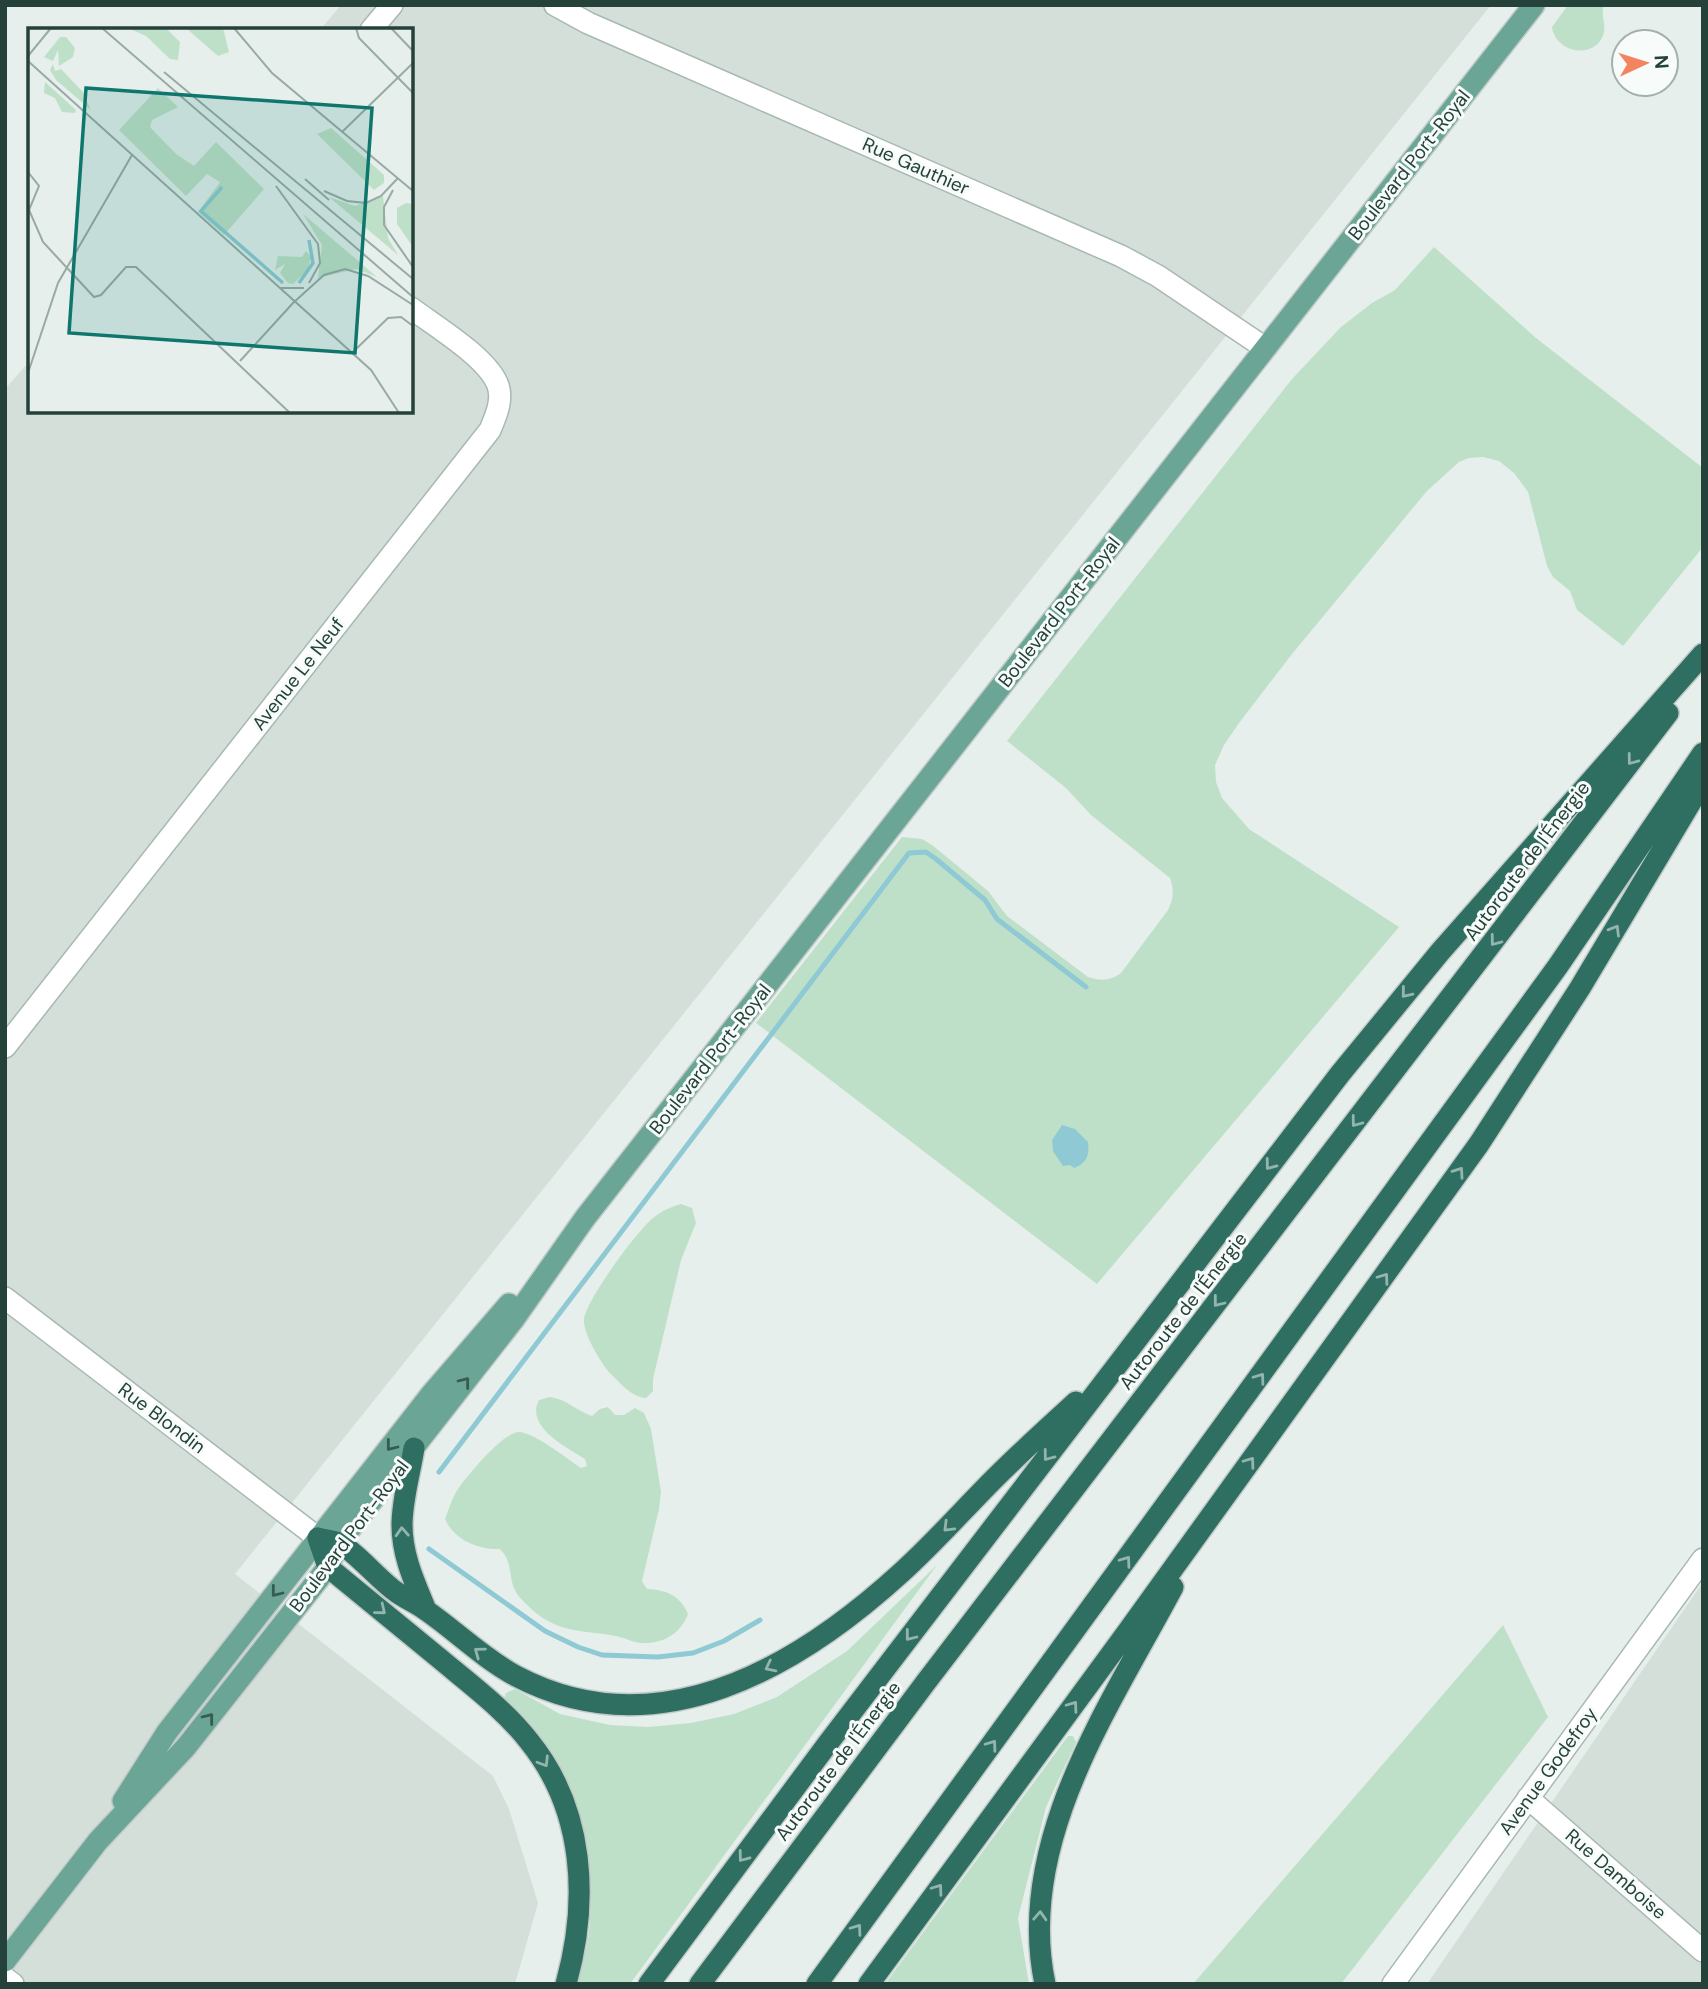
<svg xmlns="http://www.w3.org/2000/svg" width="1708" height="1989" viewBox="0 0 1708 1989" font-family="'DM Sans',sans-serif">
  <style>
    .built { fill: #d4dfda }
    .green { fill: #bfe0c8 }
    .water { fill: #8ec9d4 }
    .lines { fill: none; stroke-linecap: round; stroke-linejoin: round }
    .stream { stroke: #8ec9d4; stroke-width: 5 }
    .minor-casing { stroke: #a8b8b2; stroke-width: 24 }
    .major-casing { stroke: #c2cac8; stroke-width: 24 }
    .highway-casing { stroke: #c2cac8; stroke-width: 24 }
    .minor { stroke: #fff; stroke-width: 21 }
    .major { stroke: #6aa596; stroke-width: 21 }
    .highway { stroke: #2f6f62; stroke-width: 21 }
    .oneway { stroke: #93b5ae }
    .oneway2 { stroke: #365b51 }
    .labels { text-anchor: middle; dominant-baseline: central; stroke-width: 6; stroke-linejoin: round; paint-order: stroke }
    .street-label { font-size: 19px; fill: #24423a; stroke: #f7fbf9 }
    .inset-river { fill: none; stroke: #8ec9d4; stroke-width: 3.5 }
    .inset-road { fill: none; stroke: #98aaa4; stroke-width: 2 }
    .view { fill: #0f766e; fill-opacity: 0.15; stroke: #0f766e; stroke-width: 3.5 }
    .inset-edge { fill: none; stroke: #24423a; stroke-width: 3.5 }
  </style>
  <rect width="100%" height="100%" fill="#e6efeb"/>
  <!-- built -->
  <path class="built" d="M341,5H1491L235,1574L493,1776L509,1809L538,1903L515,1984H5V389L30,361V411H411V30H320Z
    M1703,1582V1984H1427Z"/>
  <!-- green -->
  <path class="green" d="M1568,5H1604C1600,16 1608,27 1602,38C1590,60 1555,51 1552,27Z
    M1434,247L1536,338L1703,468V547L1623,646L1577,610L1570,591L1553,577L1547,566L1528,492L1514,473L1499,461L1483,457L1469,458L1459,462L1427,491L1292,654L1239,723L1224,745L1215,765L1216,782L1222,798L1249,829L1399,927L1097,1284L756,1023L902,837L922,839L932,845L988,891L1007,916L1088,977C1101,981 1110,981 1121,973L1168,910C1174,898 1174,890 1170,878L1091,815L1066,788L1007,741L1292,379L1341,327L1372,303L1395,290Z
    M681,1204L692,1208L696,1223L681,1260L653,1379V1391L646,1398C632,1397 622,1385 612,1375C603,1367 582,1332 584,1319C587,1299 636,1232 653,1218C662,1211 670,1207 681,1204Z
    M550,1397C566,1399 577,1411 592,1416L600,1409L608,1407L615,1415H624L635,1408L644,1413L651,1429L661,1492L659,1509L642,1581L647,1589C666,1590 680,1595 688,1614C681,1633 664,1644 642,1643C634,1643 625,1638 616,1636C575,1629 555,1634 523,1601C504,1582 517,1567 500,1549C479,1550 454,1540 445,1519C449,1509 452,1498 458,1489C467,1476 505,1430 520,1432C538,1435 566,1458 581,1468L587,1466L585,1459C566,1447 525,1427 539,1400Z
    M937,1565L630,1984H577C583,1964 589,1942 590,1921C593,1882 584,1808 564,1775C547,1747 525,1723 504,1699L506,1693L515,1689L560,1714L610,1725L648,1727L691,1723L734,1714L777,1697L847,1651Z
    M1503,1625L1548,1717L1341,1984H1193Z
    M1068,1736H1073L1076,1742L1046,1807L1018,1918L1029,1984H885Z"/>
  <!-- water -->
  <path class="water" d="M1062,1125L1075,1129L1088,1142C1090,1155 1086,1164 1074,1168L1070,1165L1063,1166L1053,1151L1052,1140Z"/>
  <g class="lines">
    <!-- stream -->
    <path class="stream" d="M439,1472L909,853L926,852L936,859L985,900L997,919L1086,987
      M429,1549L545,1631L578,1647L602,1655L658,1657L693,1653L724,1641L760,1620"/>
    <!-- minor casing -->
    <g class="minor-casing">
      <path id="minor" d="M555,5L588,23L1121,256L1158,276L1265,348
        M371,30L392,5
        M5,1047L490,430C496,416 504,398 497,383C485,356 435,326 411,308
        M5,1298L318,1538
        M1528,1798L1703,1951
        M5,1978L13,1984
        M1393,1984L1703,1559"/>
    </g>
    <!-- major casing -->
    <g class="major-casing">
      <path id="major" d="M123,1801L167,1732L433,1392L509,1304
        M5,1961L98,1841L186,1747L328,1567L339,1543L514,1319L585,1218L1534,5"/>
    </g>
    <!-- highway casing -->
    <g class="highway-casing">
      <path id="highway" d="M414,1448C410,1473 402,1500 402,1525C402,1556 415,1583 426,1610
        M318,1538C324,1540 333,1540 339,1543C355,1551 378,1579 395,1591C405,1599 417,1603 427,1611C457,1632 483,1658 516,1676C657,1750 797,1668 902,1572C935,1542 964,1509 995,1478C1021,1452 1049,1427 1076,1402
        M318,1538L328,1567C365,1597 402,1628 439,1658C470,1684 504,1709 529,1741C585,1810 589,1901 566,1984
        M649,1984L829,1742L1340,1074L1440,952L1703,654
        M700,1984L926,1682L1668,713
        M817,1984L1558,966L1703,753
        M869,1984L1128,1631L1479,1144L1580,988L1703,782
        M1045,1984C1015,1842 1110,1706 1173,1587"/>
    </g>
    <!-- minor -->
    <use href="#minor" class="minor"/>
    <!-- major -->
    <use href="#major" class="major"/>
    <!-- highway -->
    <use href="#highway" class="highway"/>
  </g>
  <!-- one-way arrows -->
  <defs><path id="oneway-chevron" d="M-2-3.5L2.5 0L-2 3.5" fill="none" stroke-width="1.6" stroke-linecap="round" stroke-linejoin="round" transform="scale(1.75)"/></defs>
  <g class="oneway">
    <use href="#oneway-chevron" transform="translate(1632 760) rotate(127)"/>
    <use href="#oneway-chevron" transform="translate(1615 930) rotate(-59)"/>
    <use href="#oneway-chevron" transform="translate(1495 941) rotate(127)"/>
    <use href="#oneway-chevron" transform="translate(1406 993) rotate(129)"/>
    <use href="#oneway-chevron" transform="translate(1356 1122) rotate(127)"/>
    <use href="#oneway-chevron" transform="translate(1270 1165) rotate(127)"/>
    <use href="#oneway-chevron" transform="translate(1459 1172) rotate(-55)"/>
    <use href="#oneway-chevron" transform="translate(1384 1278) rotate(-54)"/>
    <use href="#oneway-chevron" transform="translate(1218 1302) rotate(128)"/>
    <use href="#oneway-chevron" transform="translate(1260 1378) rotate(-54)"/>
    <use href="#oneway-chevron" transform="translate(1048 1456) rotate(127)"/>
    <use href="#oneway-chevron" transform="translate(1250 1462) rotate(-54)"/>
    <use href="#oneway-chevron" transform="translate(948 1527) rotate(135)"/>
    <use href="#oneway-chevron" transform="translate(402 1532) rotate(-93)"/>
    <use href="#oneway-chevron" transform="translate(1126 1561) rotate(-54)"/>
    <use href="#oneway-chevron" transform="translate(381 1610) rotate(39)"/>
    <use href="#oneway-chevron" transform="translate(910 1636) rotate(128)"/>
    <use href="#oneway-chevron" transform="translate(479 1652) rotate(-144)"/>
    <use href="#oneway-chevron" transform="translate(770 1667) rotate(153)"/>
    <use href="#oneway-chevron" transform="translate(1073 1706) rotate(-54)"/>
    <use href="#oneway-chevron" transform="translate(992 1745) rotate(-54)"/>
    <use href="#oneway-chevron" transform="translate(544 1762) rotate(58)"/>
    <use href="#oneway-chevron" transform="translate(743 1857) rotate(127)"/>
    <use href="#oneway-chevron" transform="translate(938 1889) rotate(-54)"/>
    <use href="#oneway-chevron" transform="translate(1040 1916) rotate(-87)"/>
    <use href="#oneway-chevron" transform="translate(857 1929) rotate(-54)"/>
  </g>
  <g class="oneway2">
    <use href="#oneway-chevron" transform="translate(465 1382) rotate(-52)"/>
    <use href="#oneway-chevron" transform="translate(391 1446) rotate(128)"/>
    <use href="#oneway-chevron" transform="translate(276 1592) rotate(128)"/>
    <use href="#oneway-chevron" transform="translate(209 1718) rotate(-52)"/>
  </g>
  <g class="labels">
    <!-- street labels -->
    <g class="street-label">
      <text transform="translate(1409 165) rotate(-52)">Boulevard Port-Royal</text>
      <text transform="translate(916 166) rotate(24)">Rue Gauthier</text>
      <text transform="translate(1059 612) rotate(-52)">Boulevard Port-Royal</text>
      <text transform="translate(298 674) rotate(-52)">Avenue Le Neuf</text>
      <text transform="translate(1527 861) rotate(-53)">Autoroute de l'Énergie</text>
      <text transform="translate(710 1059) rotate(-52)">Boulevard Port-Royal</text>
      <text transform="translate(1183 1311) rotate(-52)">Autoroute de l'Énergie</text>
      <text transform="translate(162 1418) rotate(37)">Rue Blondin</text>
      <text transform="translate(349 1536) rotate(-53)">Boulevard Port-Royal</text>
      <text transform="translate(838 1761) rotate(-53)">Autoroute de l'Énergie</text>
      <text transform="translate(1548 1771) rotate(-54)">Avenue Godefroy</text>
      <text transform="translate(1616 1874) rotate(41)">Rue Damboise</text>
    </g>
  </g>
  <!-- overview -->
  <g transform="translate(28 28)">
    <rect width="385" height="385" fill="#e6efeb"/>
    <path d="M100,0H138L152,14L150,32L142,31L118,8ZM158,0H195L201,24L190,28ZM32,9H38L47,20L45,29L31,38L30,22L25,33L16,29ZM25,36L27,43L33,41L55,64L63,82L28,52L22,42ZM17,54L48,82L47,85L34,84L27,70L16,65ZM130,60L150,79L124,92L122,99L148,126L166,138L188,114L236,161L196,207L170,184L192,154L179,146L158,168L91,102ZM303,100L356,147V155L346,162L289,106ZM355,168L360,210L370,227L301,169L327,178ZM378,175L385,176V219L369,196V180ZM275,186L349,249L328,241L290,250L294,217ZM278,223L283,229L280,242L265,256L260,255L252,245L257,236L247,242L250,228L274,229Z" fill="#bfe0c8"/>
    <path class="inset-river" d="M194,159L173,183L255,255M271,255L285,235L281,212"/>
    <path class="inset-road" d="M74,0L385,269M206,0L244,45L385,163M328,0L331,10L385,65M363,0L385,23M0,28L23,0M0,33L343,342L371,385M136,44L385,251M314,104L385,35M0,144L11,158L1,182L15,214L66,269L73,267L98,239H108L262,385M277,151L301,172M248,158L290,216L292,235L281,255M365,162L356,179V197L385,239M296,163L319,173L338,175L353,168L370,150M253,260H276M265,275L296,247L317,241L340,248L385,277M324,325L360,290L373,289L385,298M212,333L265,275M0,345L30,255L104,127"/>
    <path class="view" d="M58,60L344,80L327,325L41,305Z"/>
    <rect width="385" height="385" class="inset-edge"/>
  </g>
  <!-- border -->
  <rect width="1708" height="1989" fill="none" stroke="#24423a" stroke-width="14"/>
  <!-- north arrow -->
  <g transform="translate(1645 63) rotate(86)"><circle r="33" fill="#f7fbf9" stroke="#a3b1ad" stroke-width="2"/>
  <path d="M0-5L12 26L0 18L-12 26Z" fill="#f4845f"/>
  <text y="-10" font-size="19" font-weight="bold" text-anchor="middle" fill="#24423a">N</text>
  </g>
</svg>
